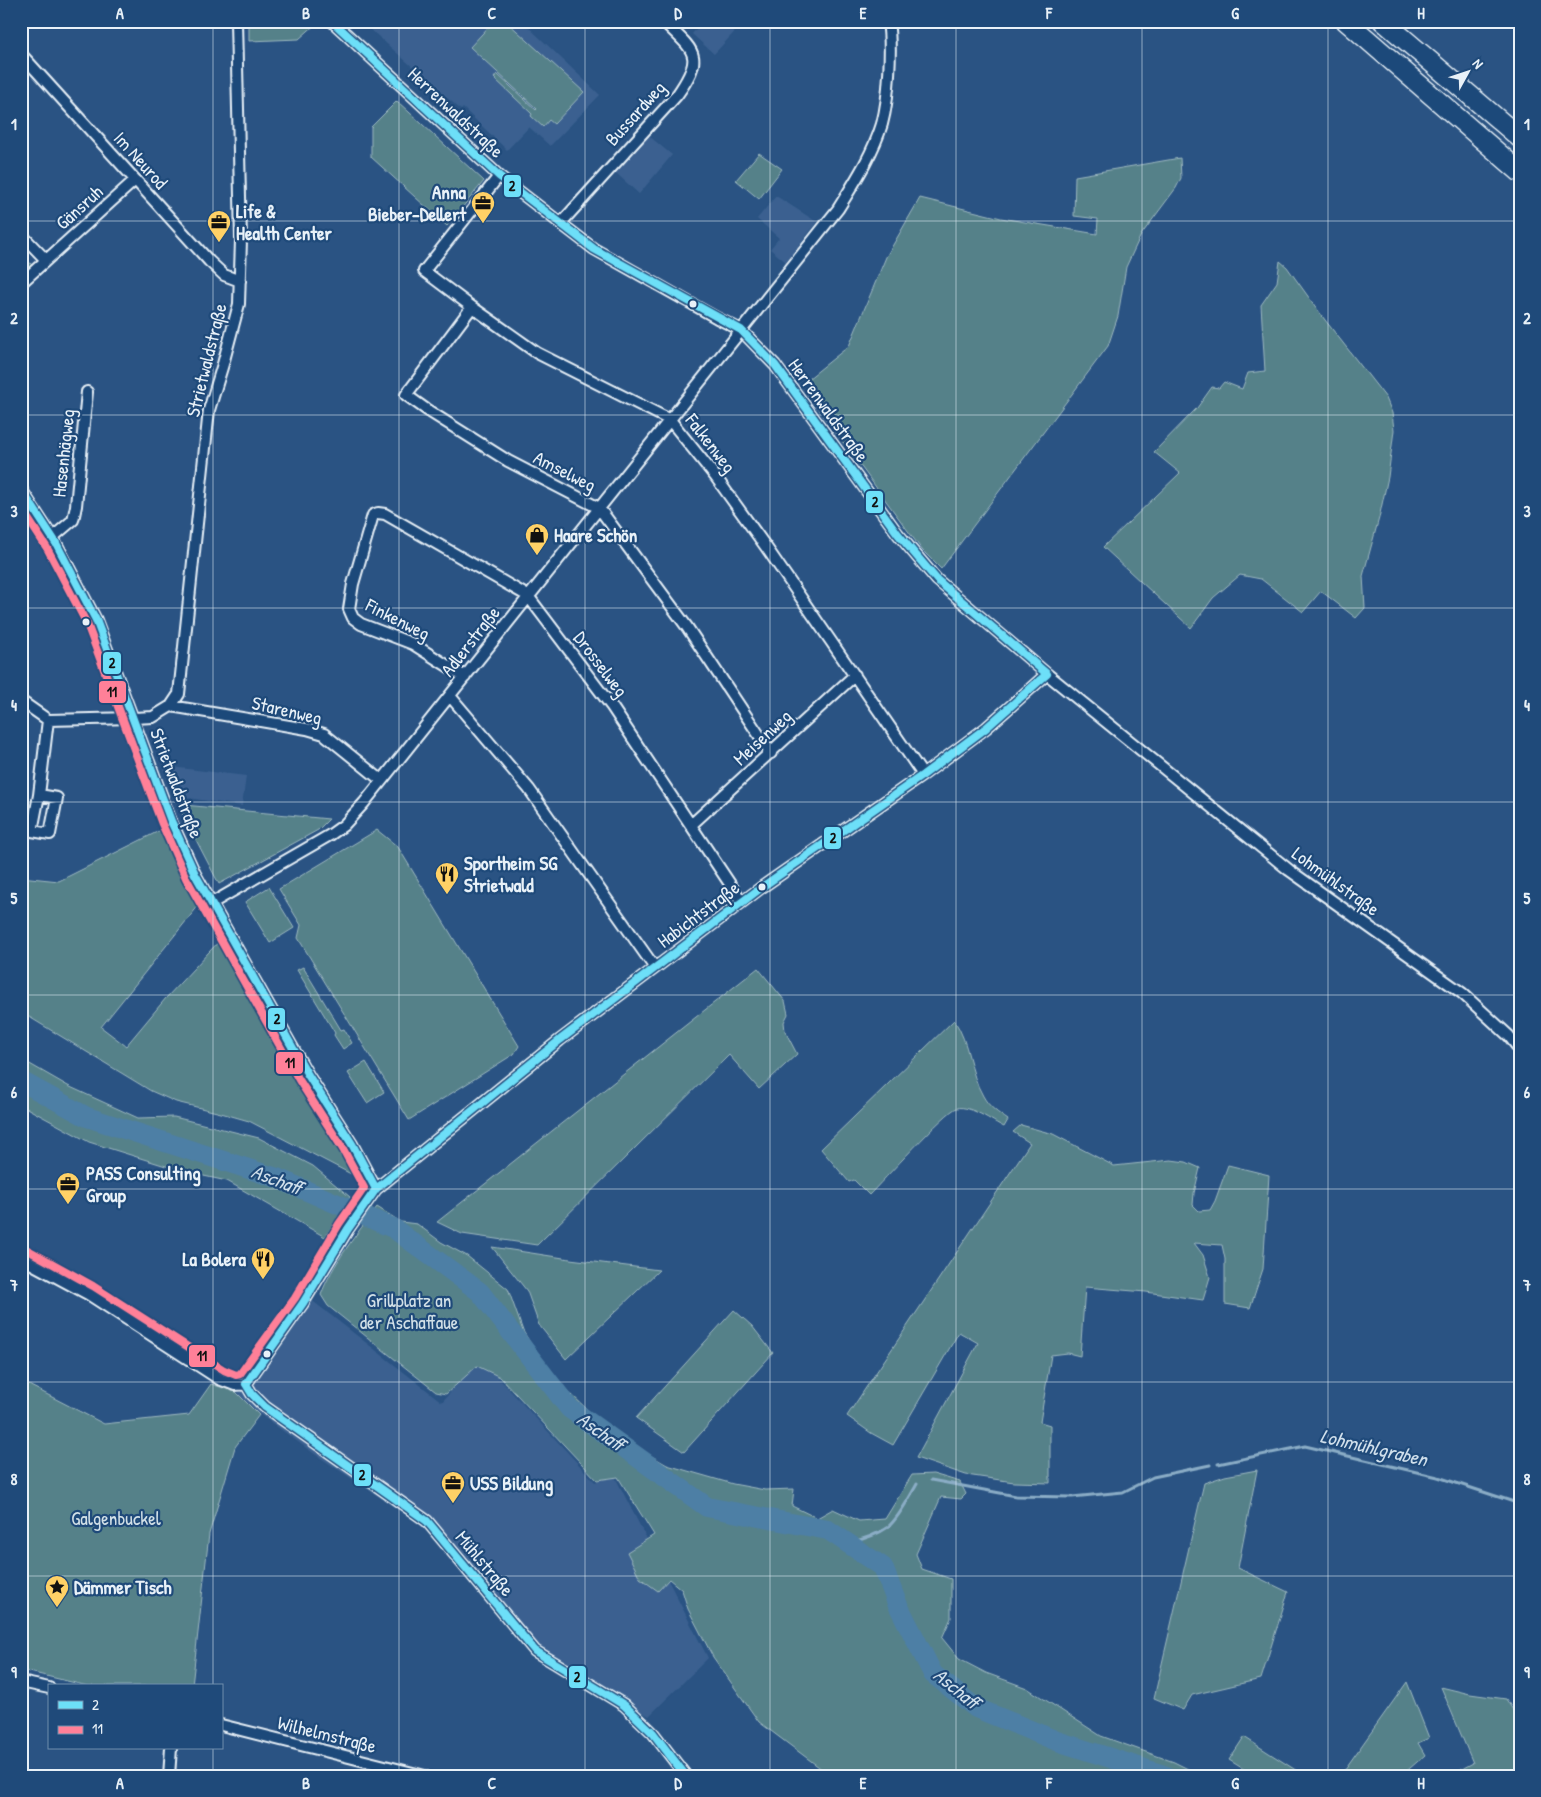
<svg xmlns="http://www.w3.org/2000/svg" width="1541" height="1797" viewBox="0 0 1541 1797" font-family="'Patrick Hand',sans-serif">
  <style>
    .built { fill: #3b6190 }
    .green { fill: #558189; stroke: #9eb9c0 }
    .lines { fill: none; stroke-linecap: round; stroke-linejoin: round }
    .stream { stroke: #8badc6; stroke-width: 3 }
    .river { stroke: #4d7fa5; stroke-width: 20 }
    .minor-casing { stroke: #e8f1f8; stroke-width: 14 }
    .motorway-casing { stroke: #e8f1f8; stroke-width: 22 }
    .minor { stroke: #1f4a7a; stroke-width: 10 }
    .motorway { stroke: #1f4a7a; stroke-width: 19 }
    .bus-1-casing { stroke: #1f4a7a; stroke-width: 11 }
    .bus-2-casing { stroke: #1f4a7a; stroke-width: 11 }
    .bus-1 { stroke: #6ddff8; stroke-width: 8 }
    .bus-2 { stroke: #ff8098; stroke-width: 8 }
    .grid { fill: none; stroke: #e8f1f8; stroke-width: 1; stroke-opacity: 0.55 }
    .bus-dot { fill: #e8f1f8; stroke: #1f4a7a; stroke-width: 2 }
    .labels { text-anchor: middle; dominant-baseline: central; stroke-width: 4.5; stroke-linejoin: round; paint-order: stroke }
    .street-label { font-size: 19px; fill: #e8f1f8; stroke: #1f4a7a }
    .poi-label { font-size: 19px; font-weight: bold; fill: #e8f1f8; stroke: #1f4a7a; text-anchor: start }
    .park-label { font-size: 19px; fill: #d2e0e7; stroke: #1f4a7a }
    .water-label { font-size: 20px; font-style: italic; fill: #d1e0ec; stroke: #1f4a7a }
    .line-badge { stroke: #1f4a7a; stroke-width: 2 }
    .pale-badge-label { font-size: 14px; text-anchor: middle; font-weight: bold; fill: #111 }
    .neatline { fill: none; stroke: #e8f1f8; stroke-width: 2 }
    .grid-label { font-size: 16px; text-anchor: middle; font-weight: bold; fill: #e8f1f8 }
  </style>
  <rect width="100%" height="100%" fill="#2a5383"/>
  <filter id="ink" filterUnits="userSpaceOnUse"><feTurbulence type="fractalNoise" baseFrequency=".02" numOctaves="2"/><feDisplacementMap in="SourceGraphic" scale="10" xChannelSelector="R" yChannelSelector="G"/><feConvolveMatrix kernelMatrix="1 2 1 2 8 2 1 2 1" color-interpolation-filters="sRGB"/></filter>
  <g filter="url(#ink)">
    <!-- built -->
    <path class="built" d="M361,21H522L600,95L550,146L529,127L507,150L463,108L461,110Z
      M703,21H741L743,23L714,54L692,34Z
      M649,136L672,155L639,194L616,173Z
      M776,196L817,222L786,262L770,249L779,238L757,219Z
      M163,766L246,776L242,806L175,796Z
      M310,1299L442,1402L480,1358L595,1482L614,1475L708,1658L649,1716L538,1657L431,1535L414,1520L316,1455L236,1397Z"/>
    <!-- green -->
    <path class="green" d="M249,21H315L317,23L299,39L249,41Z
      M494,21H506L584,92L554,124L549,120L543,127L531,116L532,114L494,78L497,74L536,110L537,109L470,47Z
      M397,101L484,181L447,226L371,157V127Z
      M759,153L782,169L759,199L736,180Z
      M1180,158L1181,178L1176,188L1141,235L1126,267L1118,316L1108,346L941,569L922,550L807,393L808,379L849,346L886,257L920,198L1001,218L1097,234L1098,219L1074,216L1075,176Z
      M21,253L32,265L21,276Z
      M1280,261L1287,267L1325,320L1386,398L1392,413L1394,430L1388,477L1379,518L1363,576L1365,608L1356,618L1321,591L1303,612L1261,579L1240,575L1213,598L1191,628L1103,547L1180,473L1154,452L1197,408L1212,387L1219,388L1224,382L1242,389L1248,373L1265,371L1261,305L1277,282Z
      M184,805L329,819L318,830L219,884L182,813Z
      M167,827L203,900L101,1027L126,1046L166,998L224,936L315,1095L346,1145L356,1166L351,1174L249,1121L221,1113L176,1102L151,1091L21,1012V877L59,881Z
      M377,830L398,847L519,1046L514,1054L409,1120L298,938L301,925L279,889Z
      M269,887L294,928L270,943L245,902Z
      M303,967L341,1030L344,1029L352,1043L343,1049L334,1035L335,1033L297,970Z
      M758,968L785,1001L788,1014L784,1022L785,1031L797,1054L759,1089L729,1055L537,1245L462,1234L437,1222Z
      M954,1020C970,1043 969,1072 983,1096C989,1107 998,1113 1008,1120L1004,1127C992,1121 970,1105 957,1108C947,1110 881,1183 869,1195L854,1180L849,1182L821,1149Z
      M21,1059L68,1086L138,1118L174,1117L259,1138L313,1166L350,1197L325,1237L227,1181L185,1172L89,1142L21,1105Z
      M366,1062L384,1092L367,1103L348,1073Z
      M1021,1125L1053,1134L1114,1166L1171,1160L1186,1162L1200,1168L1194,1193L1193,1205L1199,1211L1210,1210L1215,1201L1228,1165L1269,1175L1263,1269L1250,1308L1225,1304V1259L1222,1245L1194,1243L1203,1255L1210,1277L1203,1300L1146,1292L1085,1287L1080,1356L1068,1353L1051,1355L1040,1422L1050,1425V1483L1014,1482L966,1475L916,1458L978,1343L959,1332L893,1445L871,1433L847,1416L1030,1143L1013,1132Z
      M377,1207L401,1222L417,1224L441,1242L467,1256L508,1289L523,1331L550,1374L611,1432L667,1465L733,1484L765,1490L794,1489L792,1506L817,1518L833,1509L859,1521L885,1519L912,1475L933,1474L960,1482L966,1494L961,1499L941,1497L916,1554L922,1569L951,1579V1618L942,1638L959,1659L986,1673L1027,1688L1101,1736L1174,1762L1202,1776H833L827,1773L759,1722L713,1657L688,1609L682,1590L669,1579L658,1591L640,1578L627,1552L654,1535L618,1477L597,1480L500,1377L477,1366L446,1394L436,1392L328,1306L321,1295C331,1266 358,1232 377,1207Z
      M492,1247L570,1259L659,1270L566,1359L539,1325L527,1291Z
      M734,1310L752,1326L773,1353L684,1452L636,1418Z
      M21,1381L104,1424L189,1415L211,1384L236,1392L259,1415L235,1447L209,1534L192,1686H88L21,1670Z
      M1257,1470L1238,1568L1288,1592L1261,1679L1192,1695L1183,1710L1154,1698L1204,1483L1225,1476Z
      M1407,1682L1429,1738L1418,1743L1425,1755L1401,1776H1340Z
      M1441,1687L1470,1694L1506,1699L1520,1721V1776H1449L1473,1763Z
      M1244,1737L1305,1776L1250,1773L1229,1760Z"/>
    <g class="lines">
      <!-- stream -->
      <path class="stream" d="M1218,1464L1305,1446L1438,1477L1520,1504
        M931,1480L1016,1496L1072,1497L1123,1492L1153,1477L1210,1465
        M848,1543C861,1540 877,1535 888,1527C899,1518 910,1496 917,1484"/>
      <!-- river -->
      <path class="river" d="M21,1081L87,1117L277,1178L393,1228L480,1292L569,1408L707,1507L828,1530L883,1567L897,1603L933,1674L976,1708L1057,1741L1167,1776"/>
      <!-- minor casing -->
      <g class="minor-casing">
        <path id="minor" d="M332,21L499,176L594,249L717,318L741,330L775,365L898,534L937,580L1047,674L1289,870L1462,993L1509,1036L1520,1050
          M21,54L209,261L224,275L240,281
          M499,176L424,271L472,307L537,353L670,420L715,476L766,547L923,775
          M561,223L677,95C705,55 695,52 663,21
          M21,234L46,260
          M21,283L135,180
          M472,307L406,395L427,410L508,461L599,508L687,627L771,753
          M21,489L56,543L96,620L171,821L195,874L308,1075L352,1144L376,1189
          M53,537L73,520L76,506L87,392
          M465,677L413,644L361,624L353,618L349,609L353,584L373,515L378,513L385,514L528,596L612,707L742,902
          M450,696L529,789L655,968
          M21,701L48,720L134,718L153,717L171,706L179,694L209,410L223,364L239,304L241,240L236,21
          M171,706L307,729L324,734L381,780
          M39,795L57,798L50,834L32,831Z
          M39,795L48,720
          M691,825L855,675
          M212,903L330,835L344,825L364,803L838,209C854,183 873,154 882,124C889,98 892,48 888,21
          M21,1258L88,1294L219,1379L235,1385L246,1384
          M246,1384L303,1303L348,1229L376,1189L560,1040L762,887L923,775L986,728L1047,674
          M246,1384L252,1394L265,1407L427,1521L535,1651L624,1705L653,1733L686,1776
          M21,1682L49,1688
          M221,1725L425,1776
          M169,1776L171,1748"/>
      </g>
      <!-- motorway casing -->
      <g class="motorway-casing">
        <path id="motorway" d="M1346,21L1520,172
          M1383,21L1520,138"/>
      </g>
      <!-- minor -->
      <use href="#minor" class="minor"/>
      <!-- motorway -->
      <use href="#motorway" class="motorway"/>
      <!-- bus-1 casing -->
      <g class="bus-1-casing">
        <path id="bus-1" d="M332,21L499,176L594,249L741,330L775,365L898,534L937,580L1047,674
          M21,489L56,543L96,620L171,821L195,874L308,1075L352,1144L376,1189
          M246,1384L303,1303L348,1229L376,1189L560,1040L762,887L923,775L986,728L1047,674
          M246,1384L252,1394L265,1407L427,1521L535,1651L624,1705L653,1733L686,1776"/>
      </g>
      <!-- bus-2 casing -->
      <g class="bus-2-casing">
        <path id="bus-2" d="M21,508L47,548L87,624L162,824L186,878L299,1080L343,1149L364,1188L339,1224L295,1298L240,1374L236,1375L224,1370L93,1286L26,1249"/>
      </g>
      <!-- bus-1 -->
      <use href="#bus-1" class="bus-1"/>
      <!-- bus-2 -->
      <use href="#bus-2" class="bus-2"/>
    </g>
  </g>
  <!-- grid -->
  <path class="grid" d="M213,21V1686M399,21V1776M585,21V1776M770,21V1776M956,21V1776M1142,21V1776M1328,21V1776M21,221H1520M21,415H1520M21,608H1520M21,802H1520M21,995H1520M21,1189H1520M21,1382H1520M21,1576H1520M213,1748V1776"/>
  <!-- icons -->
  <defs>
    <g id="office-pin" transform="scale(1.25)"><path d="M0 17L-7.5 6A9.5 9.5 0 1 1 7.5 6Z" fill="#ffd166" stroke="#1f4a7a"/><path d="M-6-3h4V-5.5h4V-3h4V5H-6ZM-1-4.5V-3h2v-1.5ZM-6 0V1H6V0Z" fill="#111"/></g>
    <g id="shop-pin" transform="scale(1.25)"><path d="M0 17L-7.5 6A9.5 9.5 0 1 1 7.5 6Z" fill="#ffd166" stroke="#1f4a7a"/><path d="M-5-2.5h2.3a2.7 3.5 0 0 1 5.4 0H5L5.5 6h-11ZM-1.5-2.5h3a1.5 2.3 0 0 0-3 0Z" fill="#111"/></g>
    <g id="restaurant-pin" transform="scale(1.25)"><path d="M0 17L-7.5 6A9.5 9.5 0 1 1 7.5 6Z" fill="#ffd166" stroke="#1f4a7a"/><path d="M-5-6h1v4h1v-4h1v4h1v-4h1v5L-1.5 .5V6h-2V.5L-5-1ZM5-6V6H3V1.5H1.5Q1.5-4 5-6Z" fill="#111"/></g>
    <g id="sight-pin" transform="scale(1.25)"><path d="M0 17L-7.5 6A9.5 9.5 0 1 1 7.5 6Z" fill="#ffd166" stroke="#1f4a7a"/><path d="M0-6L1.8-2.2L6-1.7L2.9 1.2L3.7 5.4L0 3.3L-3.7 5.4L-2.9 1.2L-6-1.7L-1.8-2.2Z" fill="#111"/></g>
  </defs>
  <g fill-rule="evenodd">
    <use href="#office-pin" x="483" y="203"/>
    <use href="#office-pin" x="219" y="222"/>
    <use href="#shop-pin" x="537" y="535"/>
    <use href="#restaurant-pin" x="447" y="874"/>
    <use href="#office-pin" x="68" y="1184"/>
    <use href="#restaurant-pin" x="263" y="1259"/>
    <use href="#office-pin" x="453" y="1483"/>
    <use href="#sight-pin" x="57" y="1587"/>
  </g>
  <!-- markers -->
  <g class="bus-dot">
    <circle cx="693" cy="304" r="4.5"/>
    <circle cx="86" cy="622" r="4.5"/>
    <circle cx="762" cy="887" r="4.5"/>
    <circle cx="267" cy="1354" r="4.5"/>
  </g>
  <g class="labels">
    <!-- street labels -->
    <g class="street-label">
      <text transform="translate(456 112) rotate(43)">Herrenwaldstraße</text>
      <text transform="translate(635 113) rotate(-48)">Bussardweg</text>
      <text transform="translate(141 160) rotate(48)">Im Neurod</text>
      <text transform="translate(79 207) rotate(-42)">Gänsruh</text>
      <text transform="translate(206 360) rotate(-76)">Strietwaldstraße</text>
      <text transform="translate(829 410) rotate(54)">Herrenwaldstraße</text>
      <text transform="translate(711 443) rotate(52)">Falkenweg</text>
      <text transform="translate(63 453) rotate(-84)">Hasenhägweg</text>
      <text transform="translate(565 471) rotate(27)">Amselweg</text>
      <text transform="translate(398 619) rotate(27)">Finkenweg</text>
      <text transform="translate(470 641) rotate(-52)">Adlerstraße</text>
      <text transform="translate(601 664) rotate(53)">Drosselweg</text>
      <text transform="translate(287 710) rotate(13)">Starenweg</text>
      <text transform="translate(762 737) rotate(-43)">Meisenweg</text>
      <text transform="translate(177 783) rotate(69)">Strietwaldstraße</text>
      <text transform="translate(1336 881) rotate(36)">Lohmühlstraße</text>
      <text transform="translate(698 914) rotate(-37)">Habichtstraße</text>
      <text transform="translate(485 1563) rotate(50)">Mühlstraße</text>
      <text transform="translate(327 1734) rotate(14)">Wilhelmstraße</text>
    </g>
    <!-- poi labels -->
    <g class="poi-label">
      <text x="466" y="192" text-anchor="end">Anna<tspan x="466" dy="22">Bieber-Dellert</tspan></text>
      <text x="236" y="211">Life &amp;<tspan x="236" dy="22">Health Center</tspan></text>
      <text x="554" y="535">Haare Schön</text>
      <text x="464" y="863">Sportheim SG<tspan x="464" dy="22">Strietwald</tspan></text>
      <text x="86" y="1173">PASS Consulting<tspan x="86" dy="22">Group</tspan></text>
      <text x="246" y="1259" text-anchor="end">La Bolera</text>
      <text x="470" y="1483">USS Bildung</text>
      <text x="74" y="1587">Dämmer Tisch</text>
    </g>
    <!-- park labels -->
    <g class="park-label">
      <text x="409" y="1300">Grillplatz an<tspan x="409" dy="22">der Aschaffaue</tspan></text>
      <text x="116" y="1518">Galgenbuckel</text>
    </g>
    <!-- water labels -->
    <g class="water-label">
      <text transform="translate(277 1179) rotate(21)">Aschaff</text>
      <text transform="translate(601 1431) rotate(35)">Aschaff</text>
      <text transform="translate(1374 1447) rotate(13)">Lohmühlgraben</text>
      <text transform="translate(957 1688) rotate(39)">Aschaff</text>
    </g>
  </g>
  <g class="line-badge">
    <rect x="503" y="174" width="19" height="24" rx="5" fill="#6ddff8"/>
    <rect x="865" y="490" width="19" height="24" rx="5" fill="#6ddff8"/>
    <rect x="102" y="651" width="20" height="24" rx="5" fill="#6ddff8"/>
    <rect x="98" y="680" width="29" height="24" rx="5" fill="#ff8098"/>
    <rect x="823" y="826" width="19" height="24" rx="5" fill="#6ddff8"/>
    <rect x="267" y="1007" width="19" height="24" rx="5" fill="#6ddff8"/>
    <rect x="275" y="1051" width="29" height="24" rx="5" fill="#ff8098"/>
    <rect x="188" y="1344" width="28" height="24" rx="5" fill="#ff8098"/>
    <rect x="353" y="1463" width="19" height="24" rx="5" fill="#6ddff8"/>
    <rect x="568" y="1665" width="19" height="24" rx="5" fill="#6ddff8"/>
  </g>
  <g class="pale-badge-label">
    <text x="512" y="191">2</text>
    <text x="875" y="507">2</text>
    <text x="112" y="668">2</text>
    <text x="112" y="697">11</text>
    <text x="833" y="843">2</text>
    <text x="277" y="1024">2</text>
    <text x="290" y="1068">11</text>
    <text x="202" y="1361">11</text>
    <text x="362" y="1480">2</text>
    <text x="577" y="1682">2</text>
  </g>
  <!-- margin -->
  <rect width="1541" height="1797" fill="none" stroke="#1f4a7a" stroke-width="55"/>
  <!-- legend -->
  <rect x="48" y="1684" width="175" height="65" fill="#1f4a7a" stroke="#6f8dac"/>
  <rect x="58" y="1701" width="25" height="8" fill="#6ddff8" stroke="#6f8dac"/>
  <text x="92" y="1710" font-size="15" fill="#e8f1f8">2</text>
  <rect x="58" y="1726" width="25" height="8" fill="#ff8098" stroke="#6f8dac"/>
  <text x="92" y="1734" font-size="15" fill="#e8f1f8">11</text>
  <!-- north arrow -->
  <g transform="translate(1468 72) rotate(50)" stroke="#1f4a7a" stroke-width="4" paint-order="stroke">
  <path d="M0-4L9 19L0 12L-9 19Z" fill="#e8f1f8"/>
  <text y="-8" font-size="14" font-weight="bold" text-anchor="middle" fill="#e8f1f8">N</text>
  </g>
  <rect x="28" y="28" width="1486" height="1742" class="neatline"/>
  <g class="grid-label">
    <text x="120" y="19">A</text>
    <text x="306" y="19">B</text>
    <text x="492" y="19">C</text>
    <text x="678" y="19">D</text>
    <text x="863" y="19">E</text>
    <text x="1049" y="19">F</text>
    <text x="1235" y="19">G</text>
    <text x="1421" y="19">H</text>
    <text x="14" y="130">1</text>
    <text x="1527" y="130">1</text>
    <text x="14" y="324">2</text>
    <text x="1527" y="324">2</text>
    <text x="14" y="517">3</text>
    <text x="1527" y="517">3</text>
    <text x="14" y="711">4</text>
    <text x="1527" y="711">4</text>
    <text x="14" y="904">5</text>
    <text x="1527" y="904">5</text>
    <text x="14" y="1098">6</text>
    <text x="1527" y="1098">6</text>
    <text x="14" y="1291">7</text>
    <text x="1527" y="1291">7</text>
    <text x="14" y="1485">8</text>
    <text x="1527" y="1485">8</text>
    <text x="14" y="1678">9</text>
    <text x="1527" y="1678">9</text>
    <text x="120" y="1789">A</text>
    <text x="306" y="1789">B</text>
    <text x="492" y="1789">C</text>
    <text x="678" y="1789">D</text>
    <text x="863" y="1789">E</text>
    <text x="1049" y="1789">F</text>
    <text x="1235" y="1789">G</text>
    <text x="1421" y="1789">H</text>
  </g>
</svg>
